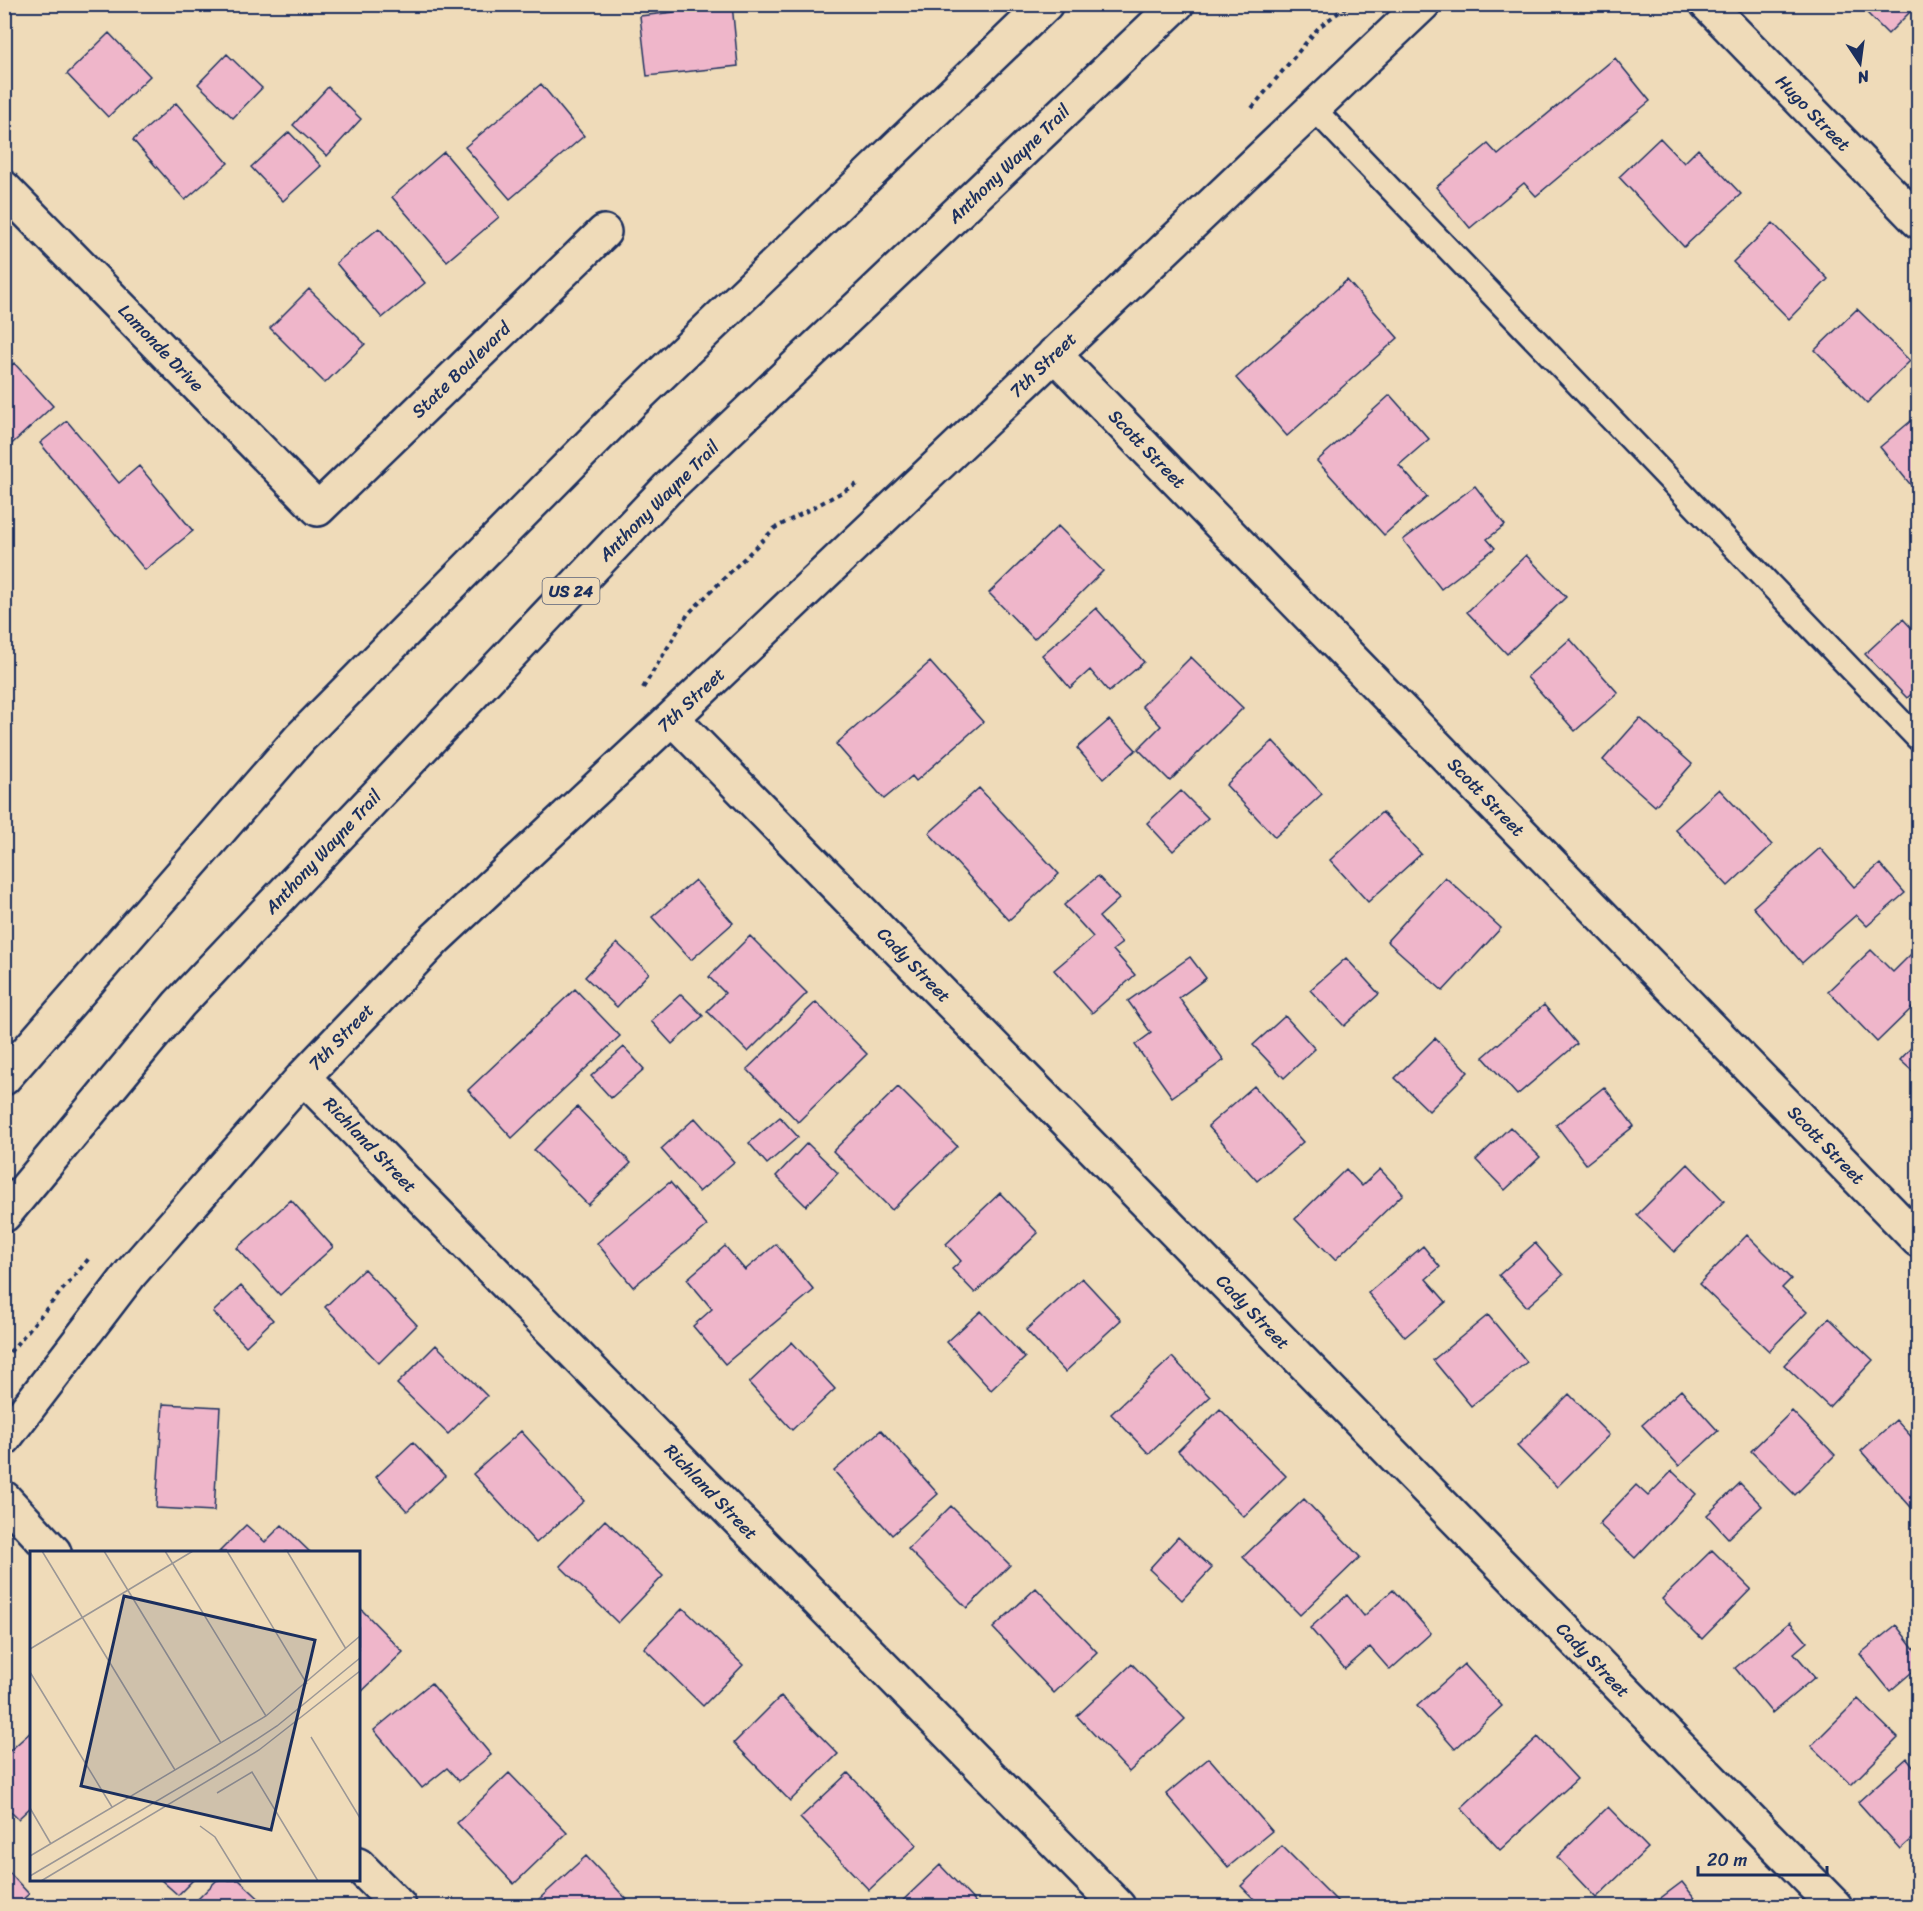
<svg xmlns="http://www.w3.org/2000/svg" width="1923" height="1911" viewBox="0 0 1923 1911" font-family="Sriracha,sans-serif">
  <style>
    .building { fill: #efb6ca; stroke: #1b2f5e; stroke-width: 1.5 }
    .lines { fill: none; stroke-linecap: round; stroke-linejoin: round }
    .service-casing { stroke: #1b2f5e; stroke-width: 27 }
    .minor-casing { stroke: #1b2f5e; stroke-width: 38 }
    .trunk-casing { stroke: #1b2f5e; stroke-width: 38 }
    .path { stroke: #1b2f5e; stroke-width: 4; stroke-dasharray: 4.5 4.5; stroke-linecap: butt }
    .service { stroke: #efdbb9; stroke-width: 22 }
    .minor { stroke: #efdbb9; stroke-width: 33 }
    .trunk { stroke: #efdbb9; stroke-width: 33 }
    .labels { text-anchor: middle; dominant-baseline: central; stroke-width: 6; stroke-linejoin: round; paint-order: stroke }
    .shield { fill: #efdbb9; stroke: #5b6379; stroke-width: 1.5 }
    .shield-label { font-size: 16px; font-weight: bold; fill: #1b2f5e }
    .street-label { font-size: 18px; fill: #1b2f5e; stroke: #efdbb9 }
    .inset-road { fill: none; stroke: #9a9695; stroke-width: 1.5 }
    .view { fill: #1b2f5e; fill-opacity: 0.15; stroke: #1b2f5e; stroke-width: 3 }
    .inset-edge { fill: none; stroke: #1b2f5e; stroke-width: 3 }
  </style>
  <rect width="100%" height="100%" fill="#efdbb9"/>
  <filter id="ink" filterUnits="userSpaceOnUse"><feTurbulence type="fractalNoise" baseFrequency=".0167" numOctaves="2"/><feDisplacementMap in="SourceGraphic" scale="12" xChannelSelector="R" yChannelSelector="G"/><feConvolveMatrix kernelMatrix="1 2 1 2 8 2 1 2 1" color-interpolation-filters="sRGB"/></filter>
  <g filter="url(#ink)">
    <!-- building -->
    <path class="building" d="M673,4H732L738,66L647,76L640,16L674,12Z
      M1858,4H1918L1888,34Z
      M109,33L150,76L108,117L67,74Z
      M227,54L262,88L233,118L198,84Z
      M1615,58L1650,101L1536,196L1524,183L1470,228L1436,187L1488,144L1498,155Z
      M541,84L584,136L510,199L465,147Z
      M328,87L361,119L327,156L293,125Z
      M176,103L228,163L185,200L133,140Z
      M289,132L321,166L283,201L251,167Z
      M1660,138L1684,163L1698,149L1741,194L1684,247L1619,177Z
      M444,152L499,217L447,261L392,197Z
      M1773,223L1828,279L1789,319L1733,262Z
      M379,228L425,283L382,318L336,263Z
      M1347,280L1398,338L1287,436L1236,378Z
      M309,289L365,344L325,383L270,328Z
      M1857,309L1910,361L1867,403L1815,350Z
      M14,363L53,406L4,451V372Z
      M1390,395L1429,439L1399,465L1427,497L1384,535L1317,461Z
      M1918,415V494L1880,447Z
      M67,421L119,483L139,466L193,531L145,570L40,443Z
      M1475,486L1505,525L1487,539L1495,548L1441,589L1403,540Z
      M1058,526L1103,571L1034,639L989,593Z
      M1526,555L1566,597L1507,654L1467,612Z
      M1096,608L1144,662L1109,692L1090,670L1070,688L1042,655Z
      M1903,619L1918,635V688L1907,698L1865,654Z
      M1570,639L1618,693L1575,731L1527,677Z
      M1191,657L1243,708L1170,781L1138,749L1161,726L1142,706Z
      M930,662L983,722L916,781L912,776L884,799L836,744Z
      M1640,718L1692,764L1655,806L1603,760Z
      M1109,720L1136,750L1103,779L1077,748Z
      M1273,741L1322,794L1275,837L1226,785Z
      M979,788L1059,874L1009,920L929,833Z
      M1719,789L1772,845L1728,886L1675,829Z
      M1181,791L1208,818L1173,851L1147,823Z
      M1382,812L1421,854L1368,902L1330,860Z
      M1820,848L1854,887L1880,864L1905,893L1867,926L1856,915L1802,963L1753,907Z
      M1098,876L1119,899L1099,917L1122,943L1113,950L1135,975L1092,1013L1054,970L1093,937L1064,905Z
      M1445,877L1501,928L1443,991L1387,941Z
      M695,880L733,923L691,960L652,917Z
      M750,936L807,993L748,1052L707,1011L725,993L709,977Z
      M617,943L649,973L617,1007L585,977Z
      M1871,950L1893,972L1914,951L1918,956V1002L1877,1042L1828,991Z
      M1190,957L1206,978L1179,998L1224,1060L1172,1097L1135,1045L1151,1033L1128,1001Z
      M1346,958L1379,994L1344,1026L1310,990Z
      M575,989L620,1036L512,1138L468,1090Z
      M681,994L703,1016L672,1044L651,1021Z
      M816,1002L867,1054L798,1122L747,1069Z
      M1544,1005L1577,1044L1517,1095L1483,1057Z
      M1285,1016L1315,1049L1284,1078L1253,1045Z
      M1435,1038L1468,1072L1429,1111L1395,1078Z
      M1918,1040V1076L1900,1060Z
      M624,1047L644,1069L611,1098L591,1076Z
      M1254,1086L1303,1142L1257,1181L1208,1126Z
      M898,1087L957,1146L892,1210L833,1151Z
      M1604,1087L1634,1126L1586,1164L1556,1125Z
      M577,1107L631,1163L588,1205L534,1150Z
      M780,1117L798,1137L767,1164L749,1143Z
      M695,1118L734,1162L699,1192L661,1149Z
      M1510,1127L1540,1157L1505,1190L1476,1160Z
      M807,1143L838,1173L806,1206L776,1176Z
      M1688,1164L1724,1201L1674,1252L1637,1215Z
      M1346,1169L1362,1186L1380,1169L1403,1194L1335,1260L1295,1219Z
      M670,1182L707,1226L633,1287L597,1243Z
      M1000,1193L1038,1233L975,1293L952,1269L961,1261L946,1244Z
      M291,1200L333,1247L280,1295L237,1248Z
      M1747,1235L1791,1279L1782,1288L1807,1312L1769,1351L1699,1284Z
      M1535,1243L1563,1275L1527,1307L1499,1275Z
      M776,1244L814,1290L725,1364L693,1326L712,1309L687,1279L725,1246L745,1270Z
      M1423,1246L1440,1267L1426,1279L1446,1302L1405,1337L1368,1293Z
      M364,1269L417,1325L379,1363L325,1307Z
      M1082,1278L1121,1320L1065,1372L1026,1330Z
      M241,1286L273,1320L246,1346L213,1312Z
      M981,1311L1025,1358L991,1390L947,1342Z
      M1488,1315L1527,1362L1471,1406L1433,1360Z
      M1829,1318L1873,1360L1829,1407L1784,1365Z
      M792,1342L835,1389L792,1430L749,1383Z
      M436,1345L487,1396L448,1434L397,1384Z
      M1172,1357L1210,1397L1149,1454L1111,1414Z
      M1681,1390L1718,1431L1679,1466L1642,1425Z
      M1569,1394L1609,1435L1557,1487L1517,1446Z
      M163,1404L220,1407L214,1511L156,1508Z
      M1220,1409L1286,1476L1244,1517L1178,1451Z
      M1792,1411L1835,1455L1795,1495L1751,1451Z
      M1896,1420L1918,1444V1515L1861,1451Z
      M881,1430L938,1494L892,1535L834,1471Z
      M521,1431L584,1501L536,1543L473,1474Z
      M413,1442L445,1476L407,1511L376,1477Z
      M1672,1471L1696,1494L1635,1558L1599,1524L1636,1485L1648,1496Z
      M1740,1483L1762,1506L1728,1538L1707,1515Z
      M1304,1499L1360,1557L1300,1615L1243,1557Z
      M951,1506L1010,1565L967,1608L908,1549Z
      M605,1520L663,1576L618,1623L560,1566Z
      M246,1525L265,1542L282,1525L310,1552H219Z
      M1178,1537L1212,1568L1182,1600L1149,1569Z
      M1712,1550L1751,1589L1702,1639L1662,1599Z
      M1036,1588L1097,1652L1054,1693L993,1628Z
      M1393,1590L1431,1633L1390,1670L1370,1647L1345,1669L1310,1628L1347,1595L1364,1616Z
      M358,1606L403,1652L358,1695Z
      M683,1608L743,1665L703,1706L644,1648Z
      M1790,1622L1807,1642L1794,1653L1815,1677L1772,1713L1735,1668Z
      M1896,1625L1918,1654V1667L1890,1691L1860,1654Z
      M1132,1664L1185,1719L1129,1772L1077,1716Z
      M1464,1664L1502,1706L1455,1749L1417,1706Z
      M431,1683L491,1755L459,1781L447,1768L422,1788L374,1730Z
      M781,1696L838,1754L790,1801L734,1743Z
      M1858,1699L1898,1738L1851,1785L1811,1746Z
      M32,1731V1806L18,1819L4,1805V1756Z
      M1538,1737L1577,1779L1500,1850L1461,1808Z
      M1209,1758L1272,1831L1228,1867L1166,1794Z
      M1907,1758L1918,1772V1833L1900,1849L1858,1802Z
      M509,1773L567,1833L514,1884L457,1823Z
      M848,1773L917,1845L869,1890L800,1818Z
      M1608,1807L1648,1848L1596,1898L1557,1857Z
      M1282,1846L1342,1906H1261L1241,1886Z
      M586,1856L633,1906H545L539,1899Z
      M940,1865L979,1906H897Z
      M4,1867L29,1894L15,1906H4Z
      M161,1880H193L178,1895Z
      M217,1880H239L267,1906H191Z
      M1682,1882L1701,1906H1650Z"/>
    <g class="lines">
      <!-- service casing -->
      <g class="service-casing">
        <path id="service" d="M1314,109L1918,739"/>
      </g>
      <!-- minor casing -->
      <g class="minor-casing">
        <path id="minor" d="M1707,4L1918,221
          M4,188L318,509L604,232
          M1054,354L1918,1240
          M672,718L1835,1906
          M303,1077L1118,1906
          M4,1439L131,1273L303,1077L435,939L672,718L1423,4
          M4,1498L54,1552
          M358,1865L399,1906"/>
      </g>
      <!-- trunk casing -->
      <g class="trunk-casing">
        <path id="trunk" d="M4,1078L300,738L632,402L1046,4
          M4,1215L179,1004L667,489L1177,4"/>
      </g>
      <!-- path -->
      <path class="path" d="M1252,108L1319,27L1350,4
        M643,688L688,614L775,528L859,483
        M4,1359L91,1256"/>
      <!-- service -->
      <use href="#service" class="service"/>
      <!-- minor -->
      <use href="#minor" class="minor"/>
      <!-- trunk -->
      <use href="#trunk" class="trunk"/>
    </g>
  </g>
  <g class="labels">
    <!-- shield labels -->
    <rect class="shield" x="542.5" y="578" width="57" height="26" rx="4.5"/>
    <g class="shield-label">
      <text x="571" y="591">US 24</text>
    </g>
    <!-- street labels -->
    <g class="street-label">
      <text transform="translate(1813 113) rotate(46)">Hugo Street</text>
      <text transform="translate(1009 164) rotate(-44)">Anthony Wayne Trail</text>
      <text transform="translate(161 348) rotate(46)">Lamonde Drive</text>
      <text transform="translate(1043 365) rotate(-44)">7th Street</text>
      <text transform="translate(461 370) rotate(-44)">State Boulevard</text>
      <text transform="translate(1147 449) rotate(46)">Scott Street</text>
      <text transform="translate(659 501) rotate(-45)">Anthony Wayne Trail</text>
      <text transform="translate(691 700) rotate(-43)">7th Street</text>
      <text transform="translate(1486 797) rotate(46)">Scott Street</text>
      <text transform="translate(323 852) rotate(-47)">Anthony Wayne Trail</text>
      <text transform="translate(914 965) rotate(46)">Cady Street</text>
      <text transform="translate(341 1037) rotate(-46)">7th Street</text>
      <text transform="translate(370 1145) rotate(46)">Richland Street</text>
      <text transform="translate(1826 1145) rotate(46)">Scott Street</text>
      <text transform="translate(1253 1312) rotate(46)">Cady Street</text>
      <text transform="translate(711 1492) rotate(46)">Richland Street</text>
      <text transform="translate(1593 1660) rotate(46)">Cady Street</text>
    </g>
  </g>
  <!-- overview -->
  <g transform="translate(30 1551)">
    <rect width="330" height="330" fill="#efdbb9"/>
    <path class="inset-road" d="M12,0L145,219M74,0L191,192M135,0L236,165M197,0L277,133M257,0L316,98M0,98L163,0M0,121L82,256M281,186L330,267M187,242L222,221L288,330M0,257L21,293M170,275L185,286L212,330M0,305L236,165L330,85M0,325L186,215L247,175L330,107M11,330L229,199L330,120"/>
    <path class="view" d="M94,45L285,89L241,279L51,235Z"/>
    <rect width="330" height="330" class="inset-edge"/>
  </g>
  <!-- margin -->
  <rect width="1923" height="1911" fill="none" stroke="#efdbb9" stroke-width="24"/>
  <rect x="12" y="12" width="1899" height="1887" fill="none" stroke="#1b2f5e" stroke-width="2" filter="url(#ink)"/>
  <!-- north arrow -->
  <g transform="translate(1860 63) rotate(167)" stroke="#efdbb9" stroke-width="4.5" paint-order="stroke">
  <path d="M0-4.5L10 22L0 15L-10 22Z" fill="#1b2f5e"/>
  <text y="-9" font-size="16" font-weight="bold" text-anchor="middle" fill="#1b2f5e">N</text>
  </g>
  <!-- scale -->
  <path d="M1698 1866v9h129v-9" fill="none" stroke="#1b2f5e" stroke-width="3"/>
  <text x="1707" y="1866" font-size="18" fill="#1b2f5e" stroke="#efdbb9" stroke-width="4.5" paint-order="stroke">20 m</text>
</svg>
